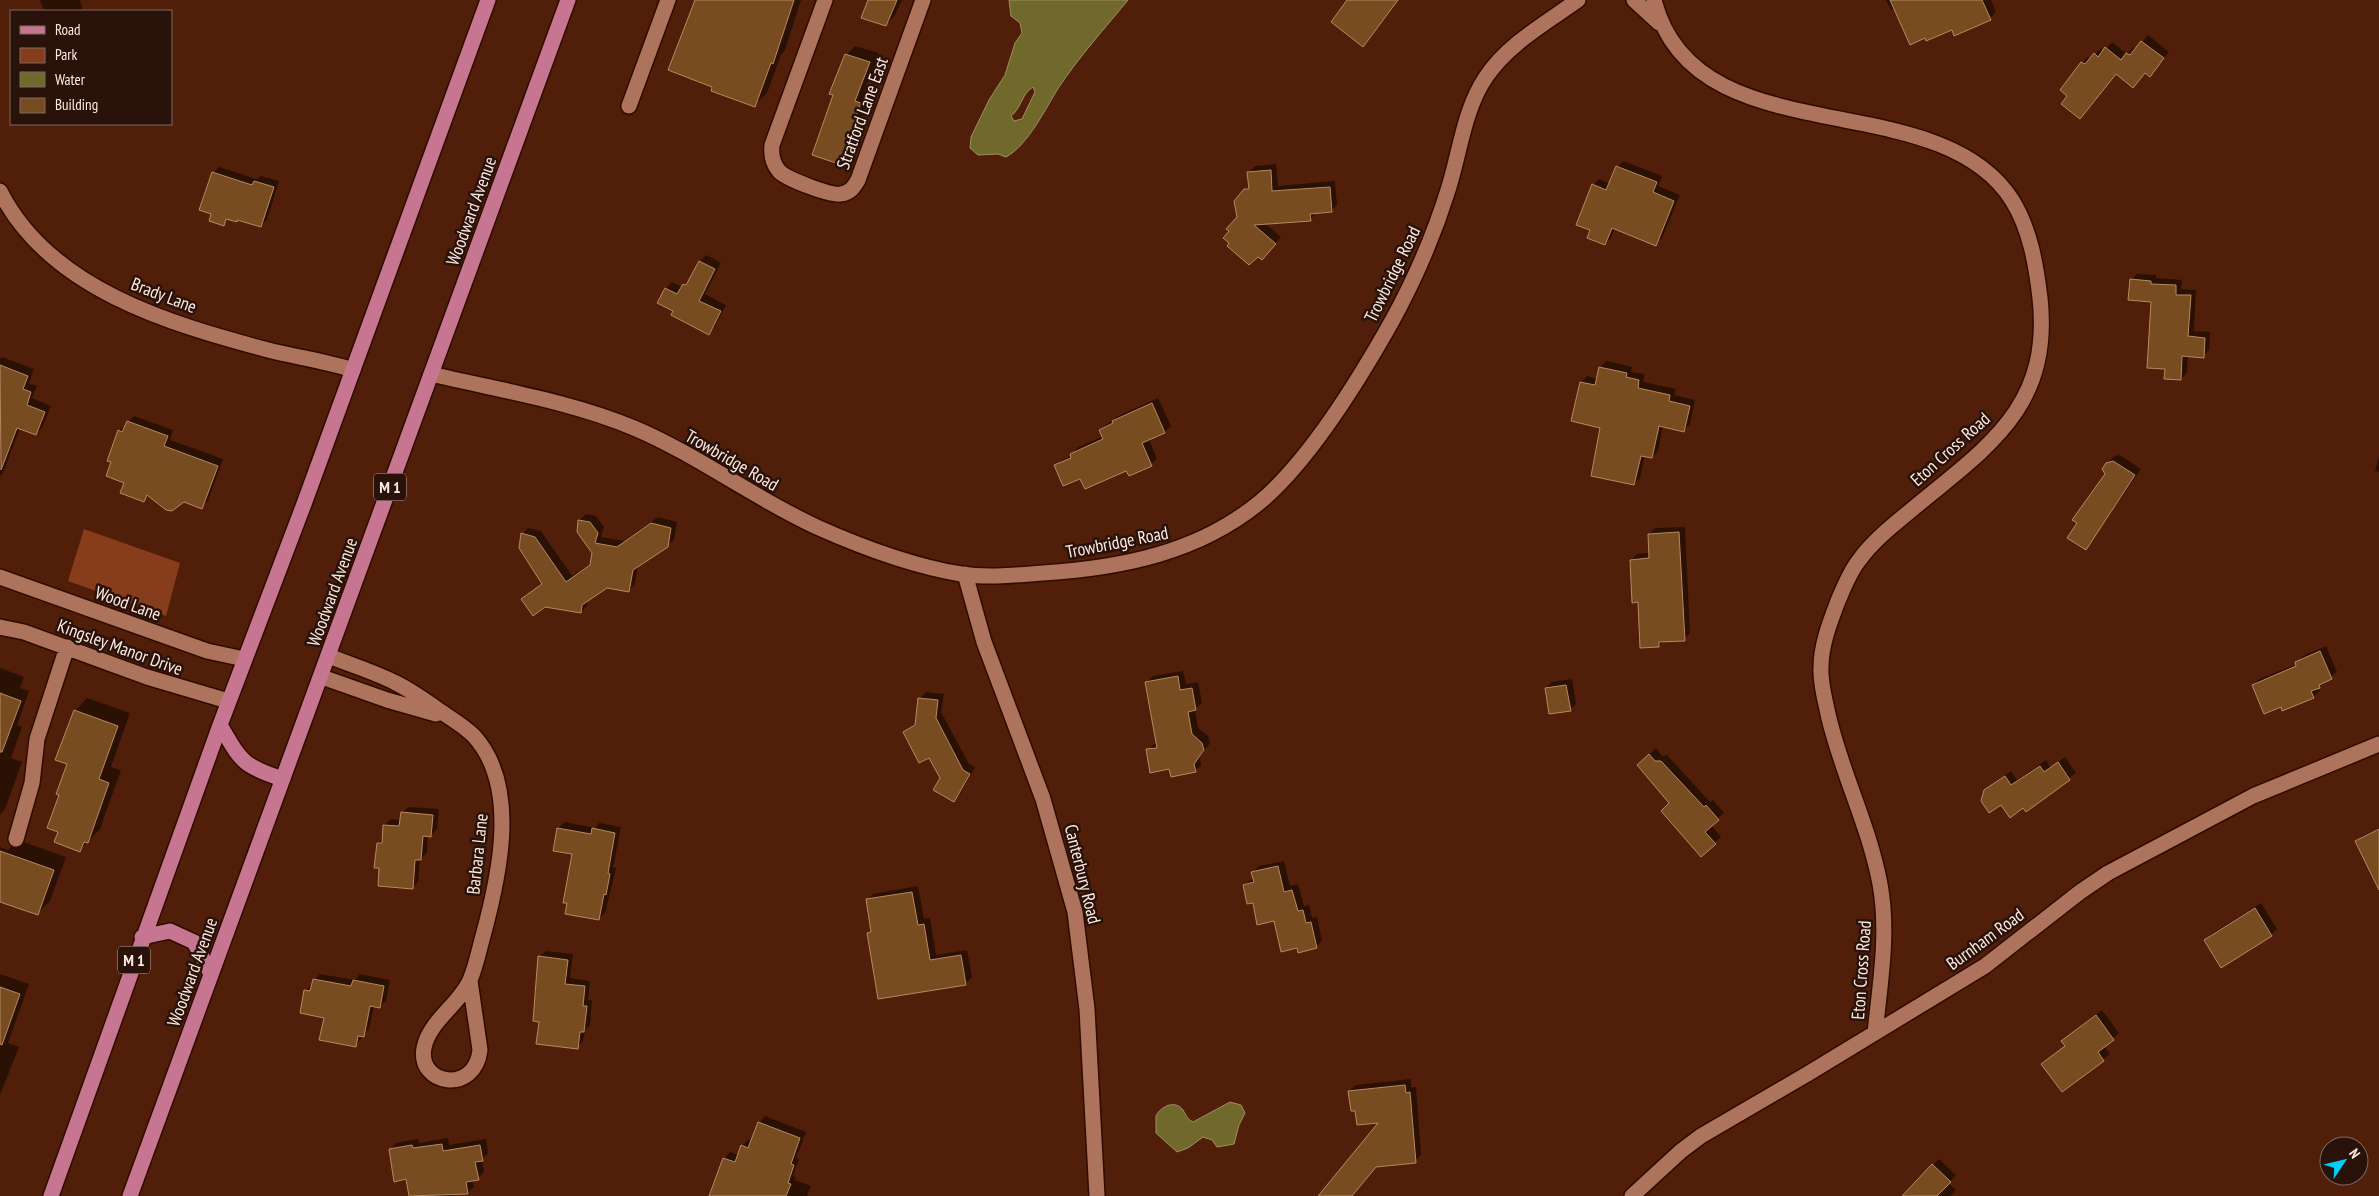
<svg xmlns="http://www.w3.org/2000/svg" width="2379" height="1196" viewBox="0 0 2379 1196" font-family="'PT Sans Narrow',sans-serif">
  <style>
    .green { fill: #873d1c }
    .water { fill: #71692b; stroke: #9b9062; fill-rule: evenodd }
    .shadow { fill: #0007 }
    .building { fill: #784c21; stroke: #b8895f }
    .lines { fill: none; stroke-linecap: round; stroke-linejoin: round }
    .street-casing { stroke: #300b00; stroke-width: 18 }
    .primary-casing { stroke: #300b00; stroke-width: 18 }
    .street { stroke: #ad735c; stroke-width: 15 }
    .primary { stroke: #c67691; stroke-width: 15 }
    .labels { text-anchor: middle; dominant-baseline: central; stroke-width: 5; stroke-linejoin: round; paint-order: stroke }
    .shield { fill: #281209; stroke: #bea9a1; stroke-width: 1 }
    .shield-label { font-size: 16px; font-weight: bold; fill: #feeae2 }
    .street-label { font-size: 18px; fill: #feeae2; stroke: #281209 }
  </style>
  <rect width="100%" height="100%" fill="#511f09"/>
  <!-- green -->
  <path class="green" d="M84,529L180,563L166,616L68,581Z"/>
  <!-- water -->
  <path class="water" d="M1009,0H1128C1105,28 1079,57 1059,87C1045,109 1029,144 1006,157L998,154L978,155L970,148L971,137L989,100L1005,75L1015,43L1022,33L1020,23L1011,16ZM1033,87L1035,92L1022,119L1014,121L1011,116C1021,109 1022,93 1033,87Z
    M1230,1102L1241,1105L1245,1113L1239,1125L1234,1144L1217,1147L1212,1140L1203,1137L1188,1148L1177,1152L1156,1133V1116C1160,1107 1175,1099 1183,1110C1186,1115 1187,1119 1193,1122Z"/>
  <!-- shadow -->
  <path class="shadow" d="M40,0H80L83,11H44Z
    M697,0H801L785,50L781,55L767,93L754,105L713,86Z
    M869,0H902L895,15L886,25Z
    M1886,0H1991L1996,12L1990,18L1953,28L1895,8L1891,10Z
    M2148,35L2169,52L2155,69L2146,72L2133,87L2116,73L2080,118L2069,96L2061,89L2082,63L2088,57L2091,59L2101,48L2104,51L2112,42L2127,54L2133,47L2136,49Z
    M855,46L879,53L864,92L870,94L848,154L838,163L834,94L846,55Z
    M1623,161L1662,176L1658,186L1680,195L1662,238L1655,244L1615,228L1611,238L1605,244L1591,230L1593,185L1599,179L1610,184L1617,167Z
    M1276,164L1278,186L1335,181L1337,205L1331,211L1316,213L1310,220L1265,223L1281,237L1268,252L1238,218L1245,190L1250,186L1249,172L1255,166Z
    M219,167L257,179L261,176L279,181L267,220L261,226L238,219L229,218L223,224L213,173Z
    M706,255L721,263L705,294L726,305L715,327L709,333L659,302L666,288L672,282L682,287L691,279L700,261Z
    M2137,274L2156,275V278L2182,280L2181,289L2196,290L2194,331L2210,332L2209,350L2203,356L2188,355L2187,373L2181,379L2166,368L2152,301L2131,280Z
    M2,357L34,369L29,383L37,386L32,398L51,406L42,428L36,434L20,428L3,473L0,476V359Z
    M1607,361L1632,367L1631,372L1645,374L1643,382L1676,389L1674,395L1695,400L1690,424L1684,430L1663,426L1658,451L1652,457L1645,455L1640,478L1634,484L1601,427L1572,420L1581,382L1587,376L1598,379L1600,367Z
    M1158,398L1171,426L1165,432L1149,439L1157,459L1151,465L1081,477L1056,466L1062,460L1072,455L1077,448L1103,436L1100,430L1107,424L1120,415Z
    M134,416L173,430L170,440L223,459L208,501L201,507L184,501L149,495L144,500L126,482L119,431Z
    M2120,455L2141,469L2086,549L2106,475L2107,463L2113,457Z
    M2379,457V472L2375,471Z
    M586,514L596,516L604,527L601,537L624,541L658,517L677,522L674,540L638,565L635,584L629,590L606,587L587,600V606L581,612L523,599L543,583L522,534L528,528L541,531L572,576L591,564L593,553L580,520Z
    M1685,527L1690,633L1684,639L1664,641L1659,646L1639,601L1631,560L1637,554L1650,553L1649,534L1655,528Z
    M2326,646L2337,672L2318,687L2320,691L2313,697L2281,706L2253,685L2259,679L2297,664L2302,656Z
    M0,668L24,677L20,688L29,691L17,725L22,727L11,758L22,762L5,809L0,815Z
    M1183,671L1186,684L1198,682L1202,703L1195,709L1198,728L1208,736L1210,743L1200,757L1201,765L1195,771L1170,768L1148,750L1154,744L1158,743L1147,682L1153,676Z
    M1572,679L1576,704L1570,710L1546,688L1552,682Z
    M926,692L944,694L941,712L969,764L975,767L960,794L954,800L930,756L904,732L917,723L920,698Z
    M87,698L130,713L111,767L121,770L100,829L80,850L59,831L61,794L68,763L75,711Z
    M1656,748L1662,756L1667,755L1710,802L1713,800L1724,813L1711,825L1721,837L1701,855L1644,759Z
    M2065,757L2076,773L2049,792L2024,807L2002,804L1985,791L2011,771L2017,780L2046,760L2050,767Z
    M408,807L439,809L437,829L431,836L428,835L427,853L420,859L418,882L412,888L381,867L378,843L383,838L384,825L391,819L401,820L402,813Z
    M565,822L595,828L599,823L621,827L613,867L616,868L605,913L598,919L574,853L554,850L558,828Z
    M2379,828V868L2356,842L2362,836Z
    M18,840L66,857L50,901L37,914L0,900V847L8,850Z
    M1284,861L1290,886L1298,884L1304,906L1309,905L1312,918L1317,917L1322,941L1316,947H1298L1275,920L1253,901L1244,885L1254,878L1252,873L1259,866Z
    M918,886L924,919L930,918L936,955L967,950L972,977L966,983L869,933L872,930L867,900L873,894Z
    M2261,903L2277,929L2271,935L2205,940L2211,934Z
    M546,951L573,954L570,978L590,981L588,1000H592L590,1025L585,1030L583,1041L577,1047L539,957Z
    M0,974L29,984L8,1043L19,1047L0,1095Z
    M320,974L355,980L360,974L390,980L386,1001L379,1007L374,1006L369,1029L355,1046L326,1017L306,991Z
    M2102,1010L2119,1033L2104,1046L2110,1054L2063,1090L2043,1064L2066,1046L2062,1041L2069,1035Z
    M1411,1079V1087H1416L1421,1155L1415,1161L1376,1165L1352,1196H1324L1381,1121L1356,1109L1349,1091L1356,1085Z
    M765,1116L806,1132L796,1158L799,1159L793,1176L796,1177L795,1180L811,1186L807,1196H717L724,1159L730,1152L738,1155L742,1146L748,1140L752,1141L759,1123Z
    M448,1138L449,1145L486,1139L488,1153L482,1160L484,1172L478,1178L472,1179L474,1187L467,1193L450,1196H411L407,1178L390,1150L396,1143L418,1139L419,1143Z
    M1939,1159L1956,1175L1948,1183L1956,1190L1950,1196H1903Z"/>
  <!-- building -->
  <path class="building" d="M695,0H794L773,64L771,63L755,107L711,91L712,87L668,70Z
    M868,0H897L886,26L861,18Z
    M1347,0H1398L1363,47L1331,22Z
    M1890,0H1982L1991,20L1954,36L1952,30L1926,41L1925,38L1910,45Z
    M2141,41L2164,58L2150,77L2145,73L2133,88L2116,74L2080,119L2061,104L2067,96L2060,90L2081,62L2085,64L2094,53L2098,57L2105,47L2121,60L2126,53L2130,55Z
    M845,54L870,62L855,101L861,103L839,164L812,155L833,95L829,94Z
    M1616,166L1657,182L1653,192L1674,201L1656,246L1612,228L1605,245L1587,238L1590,230L1576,225L1592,184L1606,190Z
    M1271,170L1272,191L1330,187L1332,212L1310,214L1311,221L1254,225L1276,244L1262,260L1258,257L1249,265L1227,246L1229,243L1223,238L1229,231L1226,229L1237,217L1234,201L1244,189H1249L1247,172Z
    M212,172L252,185L254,181L274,187L261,227L237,220V222L226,219L224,226L209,221L211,214L199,210Z
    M699,261L715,269L699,301L721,311L709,335L671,315L673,311L657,303L665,288L677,294L683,284L686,285Z
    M2130,279L2151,281V284L2176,285V295H2191L2188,336L2205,338L2204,358L2182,356L2181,380L2164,379L2165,369L2147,368L2151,302L2128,300Z
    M0,365L28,376L23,389L31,392L27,405L45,412L36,435L17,428L1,470Z
    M1599,367L1627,373L1626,377L1639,380L1638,388L1670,395L1669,401L1690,406L1684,432L1659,426L1652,458L1641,456L1634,485L1591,476L1600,428L1571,421L1580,382L1595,385Z
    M1152,403L1165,433L1142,443L1152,466L1129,476L1126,471L1085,489L1080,479L1063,486L1054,465L1071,458L1070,454L1103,439L1099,430L1113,423L1112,421Z
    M127,421L168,436L164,446L218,466L202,509L184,502L172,511L166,510L147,495L144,502L120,493L124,483L106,476L111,462L107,461L118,430L122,432Z
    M2113,461L2135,475L2086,550L2067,538L2077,523L2072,520L2105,474L2102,469L2106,463Z
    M578,520L590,522L598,533L595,543L617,547L651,523L671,528L668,547L633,570L629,592L607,588L582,605L581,613L545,607L533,616L521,599L542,584L519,548L521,533L535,537L566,582L590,565L592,553L577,532Z
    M1679,532L1685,641L1659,642V647L1640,648L1638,602L1632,603L1630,560L1649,558L1648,534Z
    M2320,651L2332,679L2319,685L2320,688L2311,691L2314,698L2282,711L2281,707L2264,714L2252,685L2296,666L2295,662Z
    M1178,676L1180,690L1192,688L1196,710L1188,712L1192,734L1202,743L1204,750L1194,764L1196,772L1171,777L1169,769L1150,773L1146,749L1157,748L1145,682Z
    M1566,685L1571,711L1549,714L1545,688Z
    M0,693L21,701L2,752H0Z
    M918,698L938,700L936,718L963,770L970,774L954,802L933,790L940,778L929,758L919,763L903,732L915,725Z
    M74,710L118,726L99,779L109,783L88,843L84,842L80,852L54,842L58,832L47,828L59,795L56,794L67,764L55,760Z
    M1649,754L1655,761H1661L1704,807L1706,805L1719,820L1705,832L1716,844L1701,857L1661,811L1669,803L1637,765Z
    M2058,762L2070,780L2026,812L2023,808L2010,818L2001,805L1989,813L1981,801L1984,790L2005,776L2011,785L2040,766L2044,772Z
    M401,812L433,815L431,837L423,836L421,860H415L413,889L378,886L379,868H374L377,843H382L383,825L399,826Z
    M557,828L591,834L592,828L615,833L608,873L610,874L606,895L604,894L599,920L565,914L567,903H563L572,854L553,851Z
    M2379,829V890L2355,841Z
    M0,851L54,870L38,915L0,902Z
    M1278,866L1284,892L1292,890L1298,911L1303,910L1306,923L1311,922L1317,948L1298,953L1297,948L1281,952L1274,921L1257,925L1253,903L1247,904L1243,885L1254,882L1251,872Z
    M912,892L918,925L924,924L930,960L961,955L966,985L878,999L867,933L871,932L866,899Z
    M2255,908L2272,936L2221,968L2204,940Z
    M538,956L568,960L565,984L585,986L583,1006H587L584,1032H580L578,1049L536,1044L539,1022L533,1021Z
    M313,979L351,986L353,980L384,986L380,1008L370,1006L364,1037L358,1036L356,1047L319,1040L324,1018L300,1013L304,990L310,991Z
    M0,987L20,994L2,1045L0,1044Z
    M2096,1015L2114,1040L2098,1052L2104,1061L2062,1092L2041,1064L2065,1046L2061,1041Z
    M1405,1085L1406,1093L1410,1092L1416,1163L1376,1167L1352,1196H1318L1378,1123L1357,1125L1355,1111H1351L1348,1091Z
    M758,1122L800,1138L791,1164L794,1165L788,1183L791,1184L786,1196H709L723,1158L735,1162L741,1145L748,1148Z
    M442,1144L443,1151L480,1145L483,1161L475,1162L479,1180L466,1182L468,1194L409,1196L406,1179L394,1182L389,1149L412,1145L413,1148Z
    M1932,1164L1951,1182L1937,1196H1902Z"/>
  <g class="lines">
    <!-- street casing -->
    <g class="street-casing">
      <path id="street" d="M825,0L772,145C771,154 773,164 779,171C786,179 831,196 841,194C850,193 854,187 858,180L923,0
        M1634,0L1659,23
        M1654,0C1694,159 1936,81 2012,200C2030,229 2036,264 2040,298C2052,410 1985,448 1909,512C1892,526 1873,541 1860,559C1850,571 1844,587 1838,601C1830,622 1821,645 1821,667C1820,683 1825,699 1828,714C1841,772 1869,825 1880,884C1889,934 1880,983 1875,1033
        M629,106L668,0
        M0,191C49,289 170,324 268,350C296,357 325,361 353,370
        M431,374C498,390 570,401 634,428C698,455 755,499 819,528C864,548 912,566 961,574C988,578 1016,575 1043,573C1121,568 1198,553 1260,502C1310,460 1360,378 1392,321C1415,279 1434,235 1448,190C1460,153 1464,109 1486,77C1508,44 1546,23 1578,0
        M965,574L984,642L1043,799L1075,912L1087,1009L1097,1196
        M0,577L207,651L244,659
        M0,627L24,632L147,677L228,701
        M329,656C351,665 375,672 396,683C412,691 426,701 440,711C452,719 464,726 474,736C520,787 499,877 483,936C479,950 476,966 470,980C460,1004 429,1021 424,1048C417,1085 475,1095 480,1050L470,981
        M322,677L387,700L436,714
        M16,839L32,783L37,739L67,647
        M1632,1196L1681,1151L1701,1136L1809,1073L1985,966L2080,892L2108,873L2253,796L2379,744"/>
    </g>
    <!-- primary casing -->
    <g class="primary-casing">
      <path id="primary" d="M220,725C241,761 242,766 283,779
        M142,937L170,931L194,942L211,974
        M51,1196L220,725L304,504L488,0
        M130,1196L568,0"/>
    </g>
    <!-- street -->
    <use href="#street" class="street"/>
    <!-- primary -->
    <use href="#primary" class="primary"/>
  </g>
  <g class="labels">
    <!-- shield labels -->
    <g class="shield">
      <rect x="374" y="473.5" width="32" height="27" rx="4"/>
      <rect x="118" y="946.5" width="32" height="27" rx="4"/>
    </g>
    <g class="shield-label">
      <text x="390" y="487">M 1</text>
      <text x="134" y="960">M 1</text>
    </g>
    <!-- street labels -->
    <g class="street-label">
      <text transform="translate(862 113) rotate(-70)">Stratford Lane East</text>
      <text transform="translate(471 211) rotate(-70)">Woodward Avenue</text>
      <text transform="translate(1392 274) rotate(-64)">Trowbridge Road</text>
      <text transform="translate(164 295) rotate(21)">Brady Lane</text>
      <text transform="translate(1950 449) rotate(-42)">Eton Cross Road</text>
      <text transform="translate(732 460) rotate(30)">Trowbridge Road</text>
      <text transform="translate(1117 542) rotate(-11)">Trowbridge Road</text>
      <text transform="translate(332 592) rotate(-70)">Woodward Avenue</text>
      <text transform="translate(128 603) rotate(20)">Wood Lane</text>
      <text transform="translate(120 647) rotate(20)">Kingsley Manor Drive</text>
      <text transform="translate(477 854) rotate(-84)">Barbara Lane</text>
      <text transform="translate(1083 874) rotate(76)">Canterbury Road</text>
      <text transform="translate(1985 939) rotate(-36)">Burnham Road</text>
      <text transform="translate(1861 970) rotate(-86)">Eton Cross Road</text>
      <text transform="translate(192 972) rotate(-70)">Woodward Avenue</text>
    </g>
  </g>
  <!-- legend -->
  <rect x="10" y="10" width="162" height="115" fill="#281209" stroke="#7e6860"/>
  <rect x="20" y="26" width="25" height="8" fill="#c67691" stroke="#7e6860"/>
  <text x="55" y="35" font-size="15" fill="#feeae2">Road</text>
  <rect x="20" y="48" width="25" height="15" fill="#873d1c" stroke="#7e6860"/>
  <text x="55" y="60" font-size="15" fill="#feeae2">Park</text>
  <rect x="20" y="72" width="25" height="15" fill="#71692b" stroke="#7e6860"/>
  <text x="55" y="85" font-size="15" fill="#feeae2">Water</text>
  <rect x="20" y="98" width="25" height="15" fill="#784c21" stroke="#7e6860"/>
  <text x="55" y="110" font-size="15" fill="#feeae2">Building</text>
  <!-- north arrow -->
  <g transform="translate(2344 1161) rotate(55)"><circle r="24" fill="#281209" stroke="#7e6860"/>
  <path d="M0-4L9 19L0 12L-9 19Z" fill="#05cbf9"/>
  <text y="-8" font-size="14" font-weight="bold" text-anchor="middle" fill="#feeae2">N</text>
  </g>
</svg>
